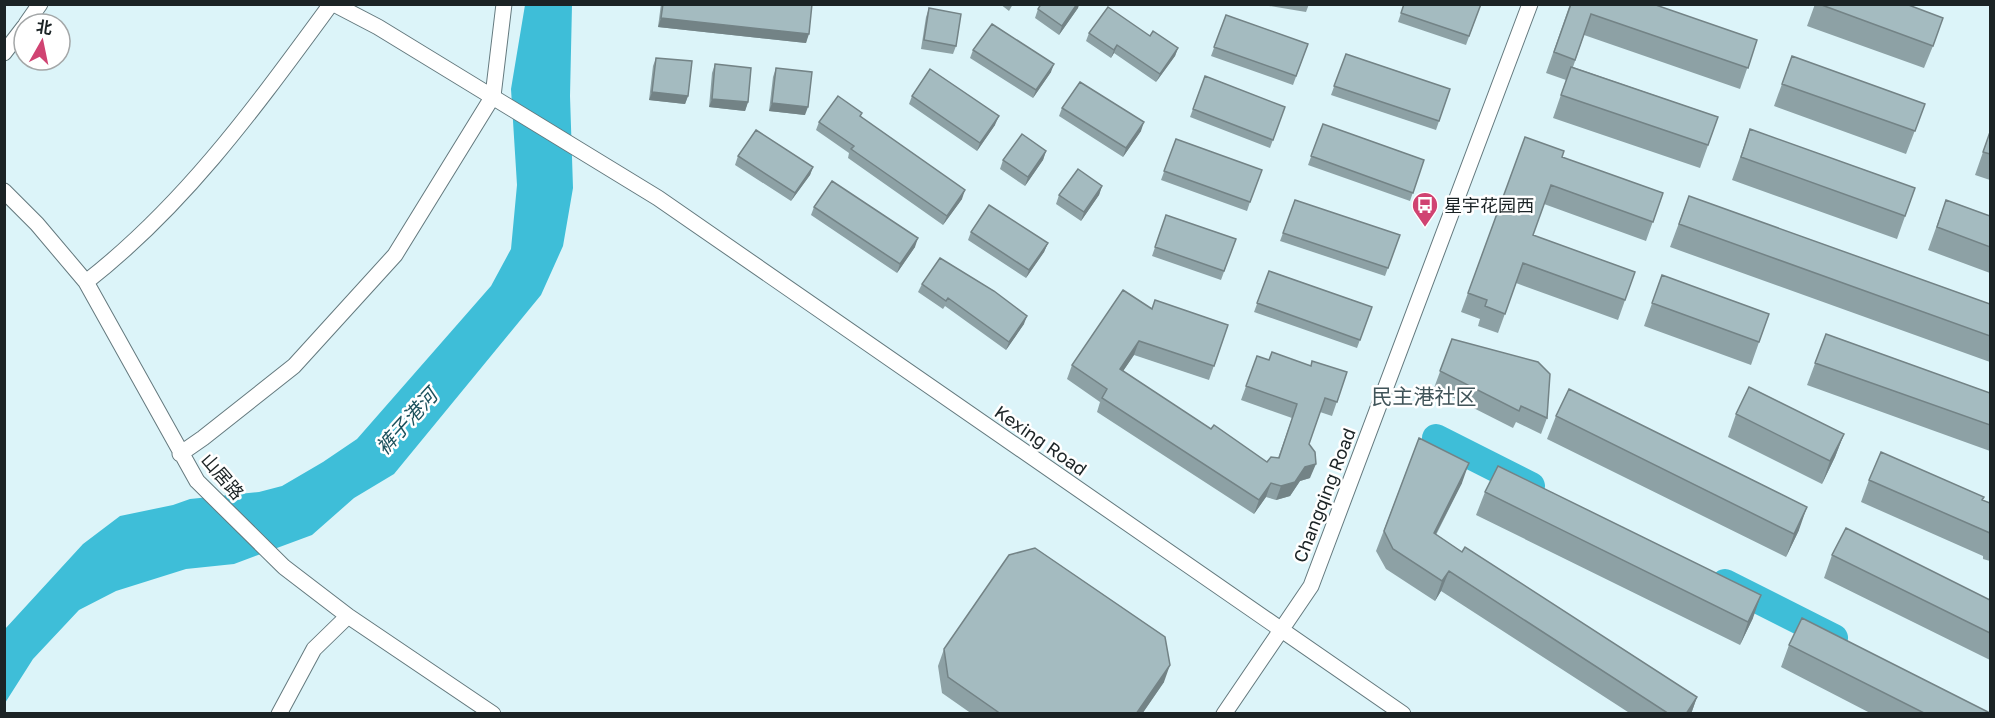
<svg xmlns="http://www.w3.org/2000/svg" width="1995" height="718" viewBox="0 0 1995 718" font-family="'Golos Text','Noto Sans SC',sans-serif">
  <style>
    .water { fill: #3ebed8 }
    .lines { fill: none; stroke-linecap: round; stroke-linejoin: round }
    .river { stroke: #3ebed8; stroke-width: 28 }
    .minor-casing { stroke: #64797e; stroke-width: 17 }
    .minor { stroke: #fff; stroke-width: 15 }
    .wall { fill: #8da1a5 }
    .shaded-wall { fill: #738386 }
    .building { fill: #a4bbc0; stroke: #738386; stroke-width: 1.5 }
    .labels { text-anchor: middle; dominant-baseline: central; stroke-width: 5; stroke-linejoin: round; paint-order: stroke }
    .poi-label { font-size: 18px; fill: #1b2325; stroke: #fff; text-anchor: start }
    .street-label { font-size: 18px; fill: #1b2325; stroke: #fff }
    .water-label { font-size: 20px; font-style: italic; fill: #1d525d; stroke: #fff }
    .quarter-label { font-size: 21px; fill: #405459; stroke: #fff }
  </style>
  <rect width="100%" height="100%" fill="#dcf4f9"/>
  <!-- water -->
  <path class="water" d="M525,5H572L570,96L573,188L563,246L541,295L394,474L354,498L312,535L234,564L186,569L116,591L79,610L33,659L5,703V629L83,544L120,516L173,505L190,499L259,492L282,486L323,462L357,439L491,286L511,249L517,185L511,89Z"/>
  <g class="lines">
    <!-- river -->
    <path class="river" d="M1436,438L1531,486
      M1725,583L1834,638"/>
    <!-- minor casing -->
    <g class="minor-casing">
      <path id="minor" d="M334,4L378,27L658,198L1403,714
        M26,24L40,4
        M4,53L24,27
        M4,191L37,224L86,282L197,481L284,567L348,616L493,714
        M86,282C186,204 256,106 331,4
        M180,454L203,438L294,366L395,255L493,96L504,4
        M279,714L314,649L348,616
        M1224,714L1311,586L1530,4"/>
    </g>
    <!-- minor -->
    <use href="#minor" class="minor"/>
  </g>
  <!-- wall -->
  <path class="wall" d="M661,4H812L806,43L658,27Z
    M1000,4H1013L1009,11Z
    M1041,4H1079L1078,8L1059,35L1035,18L1038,9Z
    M1257,4H1309L1306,12Z
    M1404,4H1481L1466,45L1398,22Z
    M1570,4L1757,40L1740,89L1584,35L1573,67L1718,117L1700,168L1553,118L1566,80L1546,73Z
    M1815,4H1906L1933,46L1924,68L1807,26Z
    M929,8L956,46L953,54L921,49L926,17Z
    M1226,15L1308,44L1293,85L1211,56Z
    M1089,33L1150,36L1178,48L1175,56L1156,82L1114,53L1111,58L1086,41Z
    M973,50L1051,72L1033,98L970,58Z
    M1346,54L1450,89L1436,130L1331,95Z
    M1792,56L1925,104L1906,154L1774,106Z
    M656,58L688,96L685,104L649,100L653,66Z
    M715,64L748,102L745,111L709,107L712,73Z
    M776,68L805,115L769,111L773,77Z
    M1205,76L1285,107L1270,148L1190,117Z
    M912,96L995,125L977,151L909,104Z
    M1062,108L1141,131L1123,157L1059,116Z
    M861,117L962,199L943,225L848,158L849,153L816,130L819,122Z
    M1323,124L1424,160L1410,201L1308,165Z
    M1750,129L1915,188L1897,239L1732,180Z
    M1990,132V180L1975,175Z
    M1525,137L1562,157L1663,193L1646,241L1544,204L1533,235L1635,272L1618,320L1516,283L1498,333L1478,326L1480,319L1461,312Z
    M1176,139L1250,202L1247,211L1161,180Z
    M1046,151L1043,160L1025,186L1000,169L1003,160Z
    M738,156L813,167L810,175L791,201L735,165Z
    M1102,186L1099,195L1081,221L1056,204L1059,195Z
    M1689,196L1990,304V362L1670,247Z
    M1295,200L1400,235L1385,276L1280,241Z
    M1946,200L1990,216V273L1928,250Z
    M814,207L915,247L897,273L811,215Z
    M1166,215L1236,239L1221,280L1152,256Z
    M971,232L1048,243L1044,252L1026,278L968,240Z
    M1269,271L1372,307L1357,348L1254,312Z
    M1662,275L1769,314L1751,365L1644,326Z
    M922,284L1024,324L1006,350L945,306L943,309L918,292Z
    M1152,309L1228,325L1209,380L1134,355L1123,371L1211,429L1267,462L1278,458L1292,418L1241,400L1257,356L1269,360L1311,366L1347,372L1332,416L1320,412L1309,444L1310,478L1300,481L1290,496L1276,500L1266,497L1254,514L1097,412L1100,402L1067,379L1072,365Z
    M1826,334L1990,393V451L1807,385Z
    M1452,339L1547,418L1541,434L1516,422L1513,428L1434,388Z
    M1736,414L1844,434L1835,457L1822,484L1728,437Z
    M1556,416L1799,530L1786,557L1547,439Z
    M1419,438L1462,483L1436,535L1462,552L1697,697L1691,714H1631L1441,591L1435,601L1386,569L1376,551Z
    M1869,480L1983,500L1990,503V561L1983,559V556L1861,502Z
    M1485,492L1753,618L1740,645L1476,515Z
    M1832,555L1990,600V660L1824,578Z
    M1789,645L1990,714H1872L1781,667Z
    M944,649L1164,682L1142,714H972L942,693L938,666Z"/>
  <!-- shaded-wall -->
  <path class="shaded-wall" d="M1077,4H1079L1078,8L1059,35L1062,26Z
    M661,18L809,34L806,43L658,27Z
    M1117,45L1114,53L1111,58L1114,50Z
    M1178,48L1175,56L1156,82L1160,74Z
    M1054,64L1051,72L1033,98L1036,90Z
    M652,92L688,96L685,104L649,100Z
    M712,99L748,102L745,111L709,107Z
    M772,103L808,107L805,115L769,111Z
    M999,116L995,125L977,151L980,143Z
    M1144,122L1141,131L1123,157L1126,148Z
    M1046,151L1043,160L1025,186L1028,177Z
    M813,167L810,175L791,201L795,193Z
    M1102,186L1099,195L1081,221L1084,212Z
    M965,190L962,199L943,225L947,216Z
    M918,238L915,247L897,273L900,264Z
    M1048,243L1044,252L1026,278L1029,270Z
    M1027,316L1024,324L1006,350L1009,342Z
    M1139,341L1134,355L1115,383L1120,369Z
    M1844,434L1835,457L1822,484L1830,461Z
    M1469,463L1462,483L1426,553L1434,533Z
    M1316,464L1310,478L1300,481L1290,496L1276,500L1281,486L1305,467Z
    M1271,483L1266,497L1254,514L1259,500Z
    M1807,507L1799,530L1786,557L1794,534Z
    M1449,571L1441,591L1435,601L1442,581Z
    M1761,595L1753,618L1740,645L1748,622Z
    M1170,665L1164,682L1142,714H1136Z
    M1697,697L1691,714H1686Z"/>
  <!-- building -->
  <path class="building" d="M663,4H812L809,34L661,18Z
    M1041,4H1077L1062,26L1038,9Z
    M1404,4H1481L1469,36L1401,13Z
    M1571,4H1653L1757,40L1748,68L1591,14L1575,60L1554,52Z
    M1819,4H1906L1943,18L1933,46Z
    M1108,7L1150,36L1153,31L1178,48L1160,74L1117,45L1114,50L1089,33Z
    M929,8L961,14L956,46L924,40Z
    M1226,15L1308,44L1296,76L1214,47Z
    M992,24L1054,64L1036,90L973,50Z
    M1346,54L1450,89L1439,121L1334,86Z
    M1792,56L1925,104L1915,131L1782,84Z
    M656,58L692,61L688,96L652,92Z
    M715,64L751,68L748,102L712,99Z
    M1571,67L1718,117L1708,145L1561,95Z
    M776,68L812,72L808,107L772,103Z
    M930,69L999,116L980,143L912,96Z
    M1205,76L1285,107L1273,140L1193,109Z
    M1080,82L1144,122L1126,148L1062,108Z
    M838,96L862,113L860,116L965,190L947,216L851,149L854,146L819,122Z
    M1323,124L1424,160L1413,193L1311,156Z
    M1750,129L1915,188L1905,216L1741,157Z
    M756,130L813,167L795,193L738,156Z
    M1990,132V154L1983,152Z
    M1022,134L1046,151L1028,177L1003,160Z
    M1525,137L1564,151L1562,157L1663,193L1653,222L1551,185L1533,235L1635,272L1625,300L1523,263L1505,314L1485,306L1487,300L1468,293Z
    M1176,139L1262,170L1250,202L1164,171Z
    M1078,169L1102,186L1084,212L1059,195Z
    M832,181L918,238L900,264L814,207Z
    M1689,196L1990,304V336L1679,224Z
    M1295,200L1400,235L1388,268L1283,233Z
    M1946,200L1990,216V247L1937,227Z
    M989,205L1048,243L1029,270L971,232Z
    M1166,215L1236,239L1224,271L1155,247Z
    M940,258L994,291L1027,316L1009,342L948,298L946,301L922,284Z
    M1269,271L1372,307L1360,340L1257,303Z
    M1662,275L1769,314L1759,342L1652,303Z
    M1123,290L1152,309L1155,300L1228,325L1214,366L1139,341L1120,369L1211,429L1214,425L1267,462L1271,457L1279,458L1297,404L1246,386L1257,356L1269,360L1272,352L1311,366L1312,361L1347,372L1337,402L1325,398L1309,444L1315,452L1316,464L1305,467L1295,482L1281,486L1271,483L1259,500L1102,398L1107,389L1072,365Z
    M1826,334L1990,393V425L1815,363Z
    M1452,339L1538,362L1550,374L1547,418L1521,406L1519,411L1440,371Z
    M1749,387L1844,434L1830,461L1736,414Z
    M1569,389L1807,507L1794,534L1556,416Z
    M1419,438L1469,463L1434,533L1462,552L1465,547L1697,697L1686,714H1669L1449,571L1442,581L1393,549L1384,531Z
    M1881,452L1984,497L1982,500L1990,503V533L1869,480Z
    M1498,466L1761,595L1748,622L1485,492Z
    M1846,528L1990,600V633L1832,555Z
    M1035,548L1165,637L1170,665L1136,714H1001L948,677L944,649L1009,555Z
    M1802,618L1990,713V714H1926L1789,645Z"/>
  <!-- icons -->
  <defs>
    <g id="bus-pin" transform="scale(1.35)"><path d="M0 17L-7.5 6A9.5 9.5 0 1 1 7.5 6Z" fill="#d04372" stroke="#fff"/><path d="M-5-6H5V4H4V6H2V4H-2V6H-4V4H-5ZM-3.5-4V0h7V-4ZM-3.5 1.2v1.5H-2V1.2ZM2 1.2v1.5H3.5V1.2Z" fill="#fff"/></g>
  </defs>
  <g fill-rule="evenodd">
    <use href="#bus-pin" x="1425" y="205"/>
  </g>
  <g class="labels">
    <!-- poi labels -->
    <g class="poi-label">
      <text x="1444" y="205">星宇花园西</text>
    </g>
    <!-- street labels -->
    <g class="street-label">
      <text transform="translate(1041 440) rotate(35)">Kexing Road</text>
      <text transform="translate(223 476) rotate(49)">山居路</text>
      <text transform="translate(1324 495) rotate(-69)">Changqing Road</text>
    </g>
    <!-- water labels -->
    <g class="water-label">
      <text transform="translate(406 421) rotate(-48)">裤子港河</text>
    </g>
    <!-- quarter labels -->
    <g class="quarter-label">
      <text x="1424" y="396">民主港社区</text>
    </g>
  </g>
  <!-- border -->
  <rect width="1995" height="718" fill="none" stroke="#1b2325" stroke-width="12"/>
  <!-- north arrow -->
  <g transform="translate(42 42) rotate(9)"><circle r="28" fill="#ffffff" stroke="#a4a7a8" stroke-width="1.5"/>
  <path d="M0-4.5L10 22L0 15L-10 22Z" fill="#d04372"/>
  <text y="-9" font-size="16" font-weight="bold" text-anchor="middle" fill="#1b2325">北</text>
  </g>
</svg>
